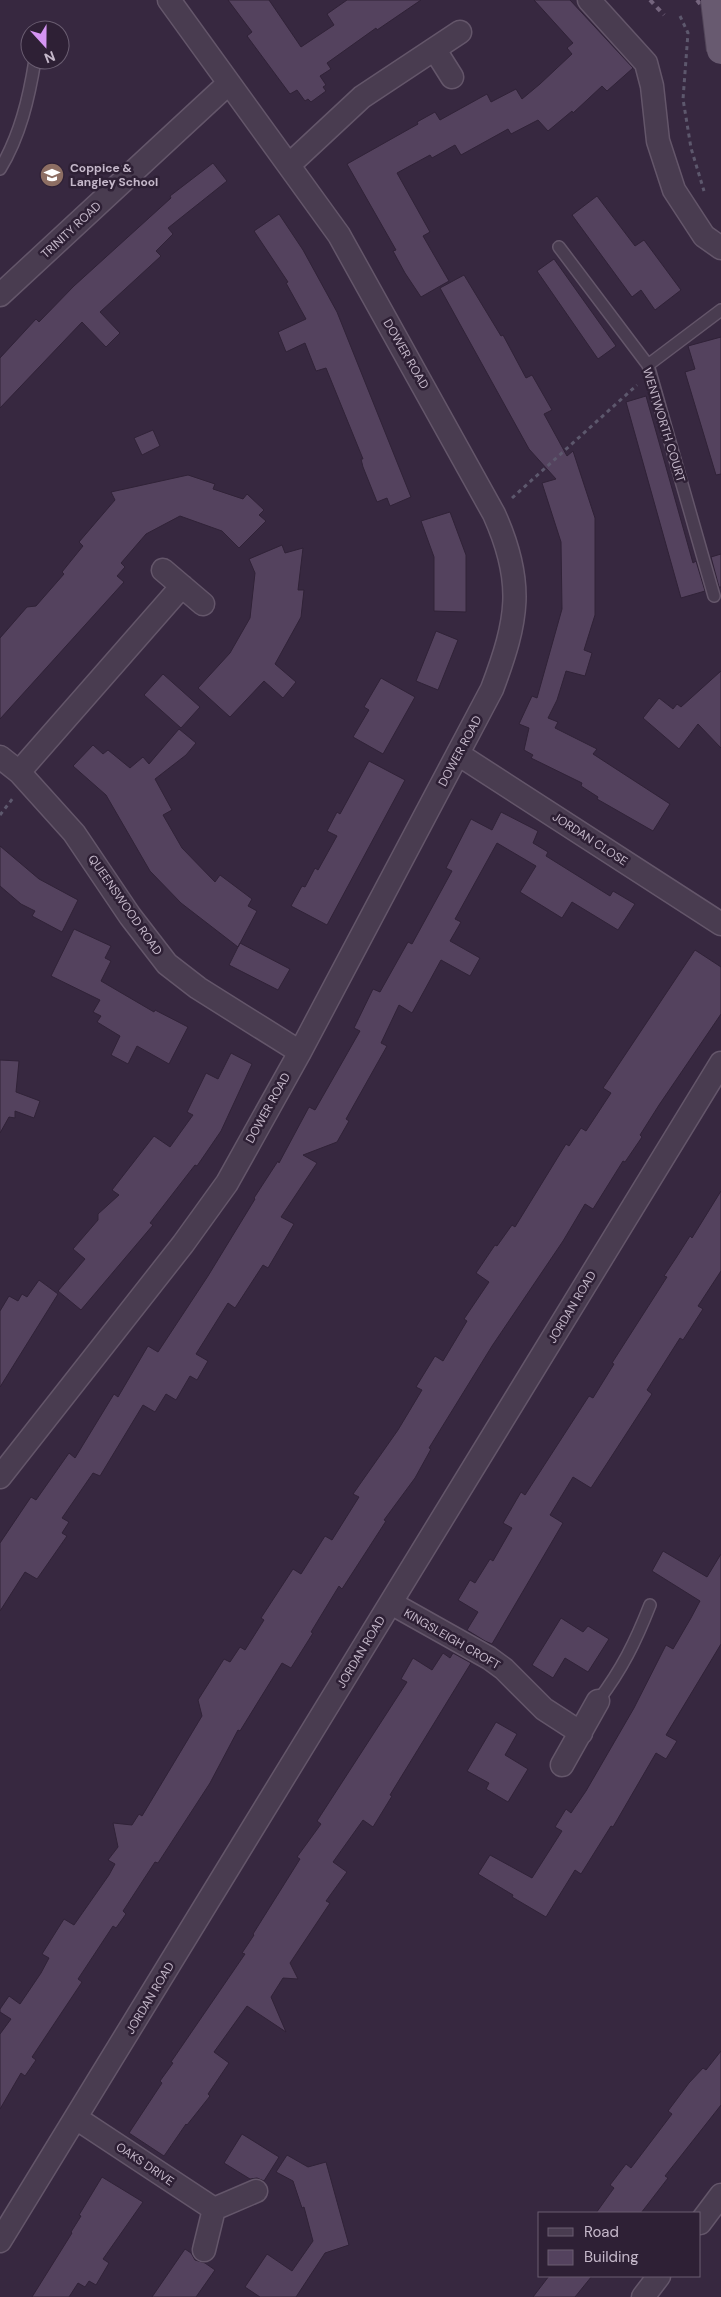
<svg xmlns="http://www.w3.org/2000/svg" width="721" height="2297" viewBox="0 0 721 2297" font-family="'DM Sans',sans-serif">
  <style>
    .building { fill: #54425e; stroke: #302237 }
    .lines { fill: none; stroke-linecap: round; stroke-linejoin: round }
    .lane-casing { stroke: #64566a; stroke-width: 14 }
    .street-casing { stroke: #64566a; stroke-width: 25 }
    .path { stroke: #5d586d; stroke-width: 3; stroke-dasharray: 4 4; stroke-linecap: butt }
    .lane { stroke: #493c50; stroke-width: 11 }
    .street { stroke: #493c50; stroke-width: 22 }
    .rail { stroke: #75657e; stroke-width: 4; stroke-dasharray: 5 5; stroke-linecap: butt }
    .primary-bridge-casing { stroke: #524559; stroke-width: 30; stroke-linecap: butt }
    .primary-bridge { stroke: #685a70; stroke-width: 28 }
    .labels { text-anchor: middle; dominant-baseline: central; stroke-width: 5; stroke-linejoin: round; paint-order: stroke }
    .poi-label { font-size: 12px; font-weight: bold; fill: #c5b8ca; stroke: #2e2035; text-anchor: start }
    .street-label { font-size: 12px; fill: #c5b8ca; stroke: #2e2035 }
  </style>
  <rect width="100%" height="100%" fill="#372840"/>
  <!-- building -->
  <path class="building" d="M228,0H269L301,47L334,25L327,14L347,0H421L377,30L376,28L327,63L331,69L320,76L326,85L323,87L326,91L311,102L308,99L305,101L297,90L290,94L247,36L252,32Z
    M534,0H570L633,68L607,91L602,86L573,113L572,111L548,131L538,120L511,134L508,129L461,155L455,145L432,158L430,155L397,173L430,232L423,236L449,281L421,297L405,273L393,251L396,250L347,164L418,124L417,122L435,112L440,120L487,94L491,102L516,89L522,99L540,84L572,54L567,48L573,43Z
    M213,163L227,181L168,228L173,234L156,251L161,256L100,312L120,333L106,347L82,322L0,408V358L36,319L39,322L74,286L171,198L170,196Z
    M597,196L635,246L644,240L681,290L655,310L641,290L632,297L572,215Z
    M279,214L303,250L337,312L411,497L390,506L387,498L377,502L363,467L361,459H363L326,368L316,371L305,343L286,352L278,332L306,319L286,283L288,282L254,231Z
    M554,259L616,346L598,359L537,271Z
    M464,275L501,336L503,335L526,378L532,375L552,410L544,414L567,456L573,451L595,518V615L584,650L592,653L585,676L566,671L557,700L548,718L558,722L555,728L597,749L593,754L670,804L653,831L597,799L598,797L581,786L582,783L531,758L533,755L524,750L529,728L519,724L532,696L537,698L562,609L561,542L542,483L556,479L529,449L440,288Z
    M721,337V474L716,475L685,372L695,369L688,346Z
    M646,396L693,563L696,561L705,591L681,598L626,402Z
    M153,430L160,446L142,455L134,438Z
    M188,475L215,484L213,489L243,499L247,494L264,510L259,515L266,521L239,548L222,531L180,516L146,534L121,563L125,567L117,576L124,582L0,719V638L27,607L36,606L64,574L62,572L83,546L79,542L115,500L111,492Z
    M450,512L466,555V612L434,611V557L421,521Z
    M282,545L285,553L303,548L298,590H304L301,617L275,664L296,682L283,698L264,681L230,717L198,688L230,653L250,618L255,573L249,559Z
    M721,554V587H719L711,557Z
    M436,631L458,640L438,690L416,681Z
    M721,671V748L698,724L679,749L643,718L659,698L673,709L677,704L681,707Z
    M163,674L200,707L181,728L144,695Z
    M381,678L415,697L383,754L353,737L369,710L364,707Z
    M179,729L196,743L186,755L155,779L172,810L163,815L182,848L215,882L220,875L252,899L248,906L257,911L238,947L181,903L150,871L106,795L73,766L93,745L103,754L108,750L130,768L143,757L149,764Z
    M369,761L405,780L327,925L291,906L302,886L305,887L315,868L318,870L337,836L327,831L337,812L340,814Z
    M501,812L538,831L533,843L548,852L546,856L610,896L613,891L635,904L618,930L572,902L562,918L520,892L536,866L497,843L455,919L461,922L450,941L480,958L470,976L441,960L412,1013L399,1005L381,1043L387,1046L346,1119L349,1121L337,1142L303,1155L317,1163L281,1217L294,1224L268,1268L263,1265L235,1308L228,1303L196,1354L208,1361L197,1380L190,1376L176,1400L166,1394L155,1412L143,1405L100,1476L93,1473L62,1518L69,1522L62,1533L67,1536L37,1579L25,1572L0,1611V1543L31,1497L36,1500L69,1453L75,1458L114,1394L118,1397L148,1346L158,1352L208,1276L255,1199L254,1198L278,1161L279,1163L309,1107L315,1110L360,1031L354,1028L373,989L380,992L408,942L412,944L452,871L446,868L471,819L492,830Z
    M0,846L39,879L78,900L62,932L32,916L35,911L21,904L0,886Z
    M74,929L111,946L105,958L111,961L101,981L154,1012L155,1010L188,1027L169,1064L137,1046L128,1064L111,1055L120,1036L97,1022L101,1016L93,1012L100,1000L51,976Z
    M240,943L290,969L278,990L229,965Z
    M695,950L721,967V1014L659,1105L640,1135L642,1137L625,1162L623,1161L593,1209L585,1204L563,1241L492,1346L429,1448L431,1449L415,1478L384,1520L386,1521L342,1589L339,1586L311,1632L313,1633L291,1668L282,1663L240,1731L238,1730L210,1783L158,1863L155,1862L123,1911L126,1914L116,1928L113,1926L78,1979L82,1982L32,2057L36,2060L25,2076L21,2073L0,2109V2034L11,2019L0,2012V2009L9,1996L20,2004L41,1973L49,1958L42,1954L64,1919L74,1925L109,1875L115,1864L108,1860L118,1847L113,1823L132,1825L139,1814L142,1816L202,1716L198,1700L224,1659L230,1662L240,1647L245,1650L264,1620L261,1618L293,1569L301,1574L325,1536L332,1540L359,1497L353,1494L398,1430L422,1390L416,1387L435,1356L443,1361L467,1321L464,1319L489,1282L476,1273L495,1245L497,1246L512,1225L515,1227L566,1144L569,1146L581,1128L586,1131L611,1093L603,1088Z
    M231,1053L252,1064L221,1131L197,1166L195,1165L150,1223L153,1225L81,1310L58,1291L85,1259L73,1249L98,1220V1214L119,1195L112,1190L154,1136L170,1147L193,1115L187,1112L206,1073L218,1079Z
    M0,1060L19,1061L16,1092L40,1101L34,1118L15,1111V1118L9,1117L0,1133Z
    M721,1191V1271L698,1306L703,1309L683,1340L680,1338L647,1390L652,1394L591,1488L573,1477L550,1515L563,1523L492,1644L485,1641L467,1630L478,1612L458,1600L470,1580L475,1583L490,1559L493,1561L512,1528L503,1523L521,1492L525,1495L589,1396L593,1398L614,1364L612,1363L667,1277L664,1276L676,1258L690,1236L692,1238Z
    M39,1280L58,1294L0,1387V1311L9,1296L18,1301L22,1294L27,1297Z
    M663,1551L707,1577L721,1554V1644L666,1735L677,1741L666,1759L656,1753L613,1827L611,1826L581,1874L575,1870L546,1917L512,1897L513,1895L478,1874L490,1855L532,1878L562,1831L555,1827L566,1809L571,1813L586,1791L634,1708L666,1645L673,1649L691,1618L700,1601L652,1571Z
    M561,1618L583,1632L588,1626L609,1639L588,1672L565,1658L553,1678L532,1665Z
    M443,1653L450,1658L453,1653L471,1663L390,1795L392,1796L373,1827L363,1820L333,1862L347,1872L326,1901L330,1903L290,1963L298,1979L283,1978L271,1997L286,2032L247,2006L214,2052L229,2063L208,2094L210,2096L187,2125L186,2124L164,2156L129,2133L162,2083L160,2081L173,2063L171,2062L245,1954L242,1953L254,1935L253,1934L300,1859L297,1857L321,1824L317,1821L407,1682L401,1679L413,1658L432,1670Z
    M496,1722L517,1734L505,1755L528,1769L508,1802L486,1789L489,1783L467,1771Z
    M721,2051V2105L665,2176L668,2178L641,2213H596L614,2188L610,2185L626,2164L631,2168L672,2114L668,2111L689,2083L703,2068L706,2070Z
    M242,2134L279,2157L264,2181L257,2178L250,2179L224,2163Z
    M287,2155L308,2167L326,2162L349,2245L325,2253L296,2297H260L245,2287L267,2254L292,2271L313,2241L304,2207L302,2208L293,2181L276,2172Z
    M102,2177L143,2202L103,2259L109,2263L96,2285L89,2281L85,2287L78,2283L69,2297H32L72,2233L71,2232L81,2216L79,2215Z
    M185,2249L191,2253L195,2260L205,2263L215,2270L196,2297H152Z
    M549,2276H592L575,2297H533Z"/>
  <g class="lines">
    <!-- lane casing -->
    <g class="lane-casing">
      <path id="lane" d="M0,169C20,136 29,98 35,60
        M559,247L648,365L714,596
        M648,365L721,310
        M598,1701C622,1669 635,1643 650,1605"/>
    </g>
    <!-- street casing -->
    <g class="street-casing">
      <path id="street" d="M589,0L646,63L652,86L658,141L674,190L704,236L721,248
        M435,50L452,77
        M289,165L362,97L460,32
        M0,295L229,83
        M163,570L203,604
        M458,754L721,924
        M0,757L19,772L74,833L130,916L167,964L198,988L300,1052
        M19,772L182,586
        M0,1477L183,1244L227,1183L300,1052L492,689C518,620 525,583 494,514L339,235L169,0
        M391,1603L489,1658L504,1669L544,1709L581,1733
        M562,1765L598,1701
        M76,2118L214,2209
        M700,2223L721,2195
        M0,2241L721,1063
        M204,2250L214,2209L256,2191
        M643,2297L659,2276"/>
    </g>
    <!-- path -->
    <path class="path" d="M680,16L688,33L683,99L691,148L704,191
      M512,498L637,385
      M0,815L13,798"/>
    <!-- lane -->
    <use href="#lane" class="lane"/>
    <!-- street -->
    <use href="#street" class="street"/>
    <!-- rail -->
    <path class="rail" d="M650,0L664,15
      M697,0L721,31
      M712,0L721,12"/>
    <!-- primary-bridge casing -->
    <g class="primary-bridge-casing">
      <path id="primary-bridge" d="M715,0L721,50"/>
    </g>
    <!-- primary-bridge -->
    <use href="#primary-bridge" class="primary-bridge"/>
  </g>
  <!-- icons -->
  <defs>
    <g id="school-disc" transform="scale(1.25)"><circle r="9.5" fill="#8d6e63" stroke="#2e2035"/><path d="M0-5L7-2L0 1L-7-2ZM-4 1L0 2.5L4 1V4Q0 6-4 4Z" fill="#fff"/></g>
  </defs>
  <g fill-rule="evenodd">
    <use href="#school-disc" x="52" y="175"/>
  </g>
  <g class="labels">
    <!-- poi labels -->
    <g class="poi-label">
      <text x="70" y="168">Coppice &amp;<tspan x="70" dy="14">Langley School</tspan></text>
    </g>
    <!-- street labels -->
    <g class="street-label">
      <text transform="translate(71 230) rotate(-43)">TRINITY ROAD</text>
      <text transform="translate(406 354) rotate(60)">DOWER ROAD</text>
      <text transform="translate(664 425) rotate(73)">WENTWORTH COURT</text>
      <text transform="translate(460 751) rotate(-62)">DOWER ROAD</text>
      <text transform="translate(590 839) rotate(33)">JORDAN CLOSE</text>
      <text transform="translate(125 905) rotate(55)">QUEENSWOOD ROAD</text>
      <text transform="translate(268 1108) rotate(-61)">DOWER ROAD</text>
      <text transform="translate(572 1307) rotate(-59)">JORDAN ROAD</text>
      <text transform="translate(452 1639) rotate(30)">KINGSLEIGH CROFT</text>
      <text transform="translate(361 1652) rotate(-59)">JORDAN ROAD</text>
      <text transform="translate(150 1998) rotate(-59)">JORDAN ROAD</text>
      <text transform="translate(145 2164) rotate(34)">OAKS DRIVE</text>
    </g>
  </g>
  <!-- legend -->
  <rect x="538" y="2212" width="162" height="65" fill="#2e2035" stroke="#6a5d71"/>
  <rect x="548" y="2228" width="25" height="8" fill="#493c50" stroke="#6a5d71"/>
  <text x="584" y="2237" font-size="15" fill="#c5b8ca">Road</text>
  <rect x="548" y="2250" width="25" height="15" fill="#54425e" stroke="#6a5d71"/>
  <text x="584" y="2262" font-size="15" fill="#c5b8ca">Building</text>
  <!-- north arrow -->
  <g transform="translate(45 45) rotate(159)"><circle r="24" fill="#2e2035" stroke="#6a5d71"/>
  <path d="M0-4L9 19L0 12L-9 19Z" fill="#d595f3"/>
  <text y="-8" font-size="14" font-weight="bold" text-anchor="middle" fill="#c5b8ca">N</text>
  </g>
</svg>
